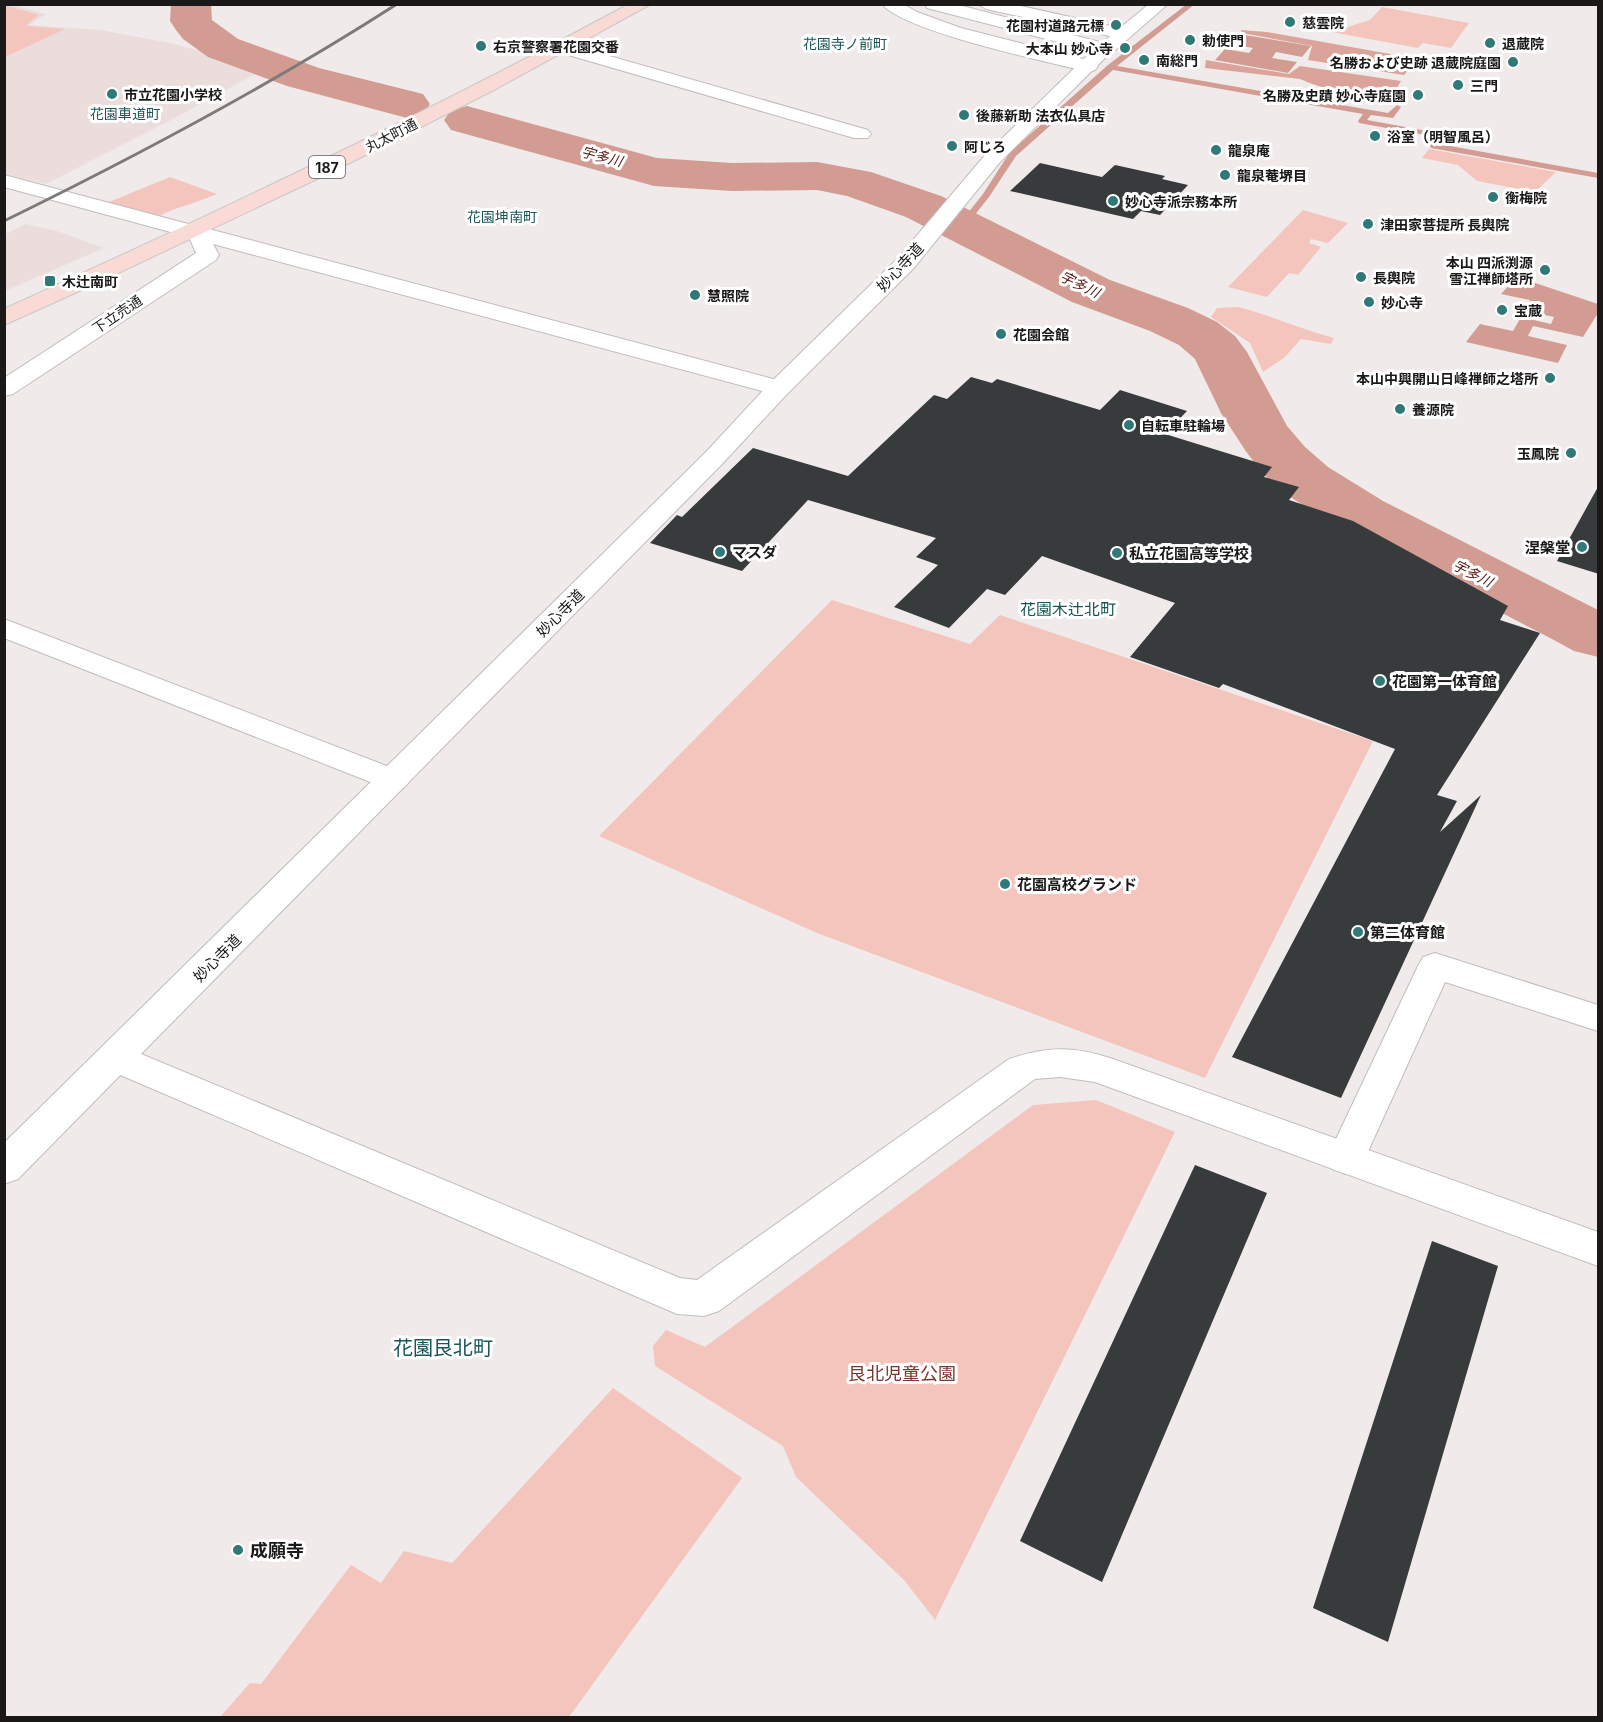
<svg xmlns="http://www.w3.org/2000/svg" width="1603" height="1722" viewBox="0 0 1603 1722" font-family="Inter,'Noto Sans JP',sans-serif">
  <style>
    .built { fill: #ebdddb }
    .green { fill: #f4c5bd }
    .forest { fill: #daa49a }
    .water { fill: #d29c92 }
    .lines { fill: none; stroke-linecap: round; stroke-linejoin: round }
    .stream { fill: #d29c92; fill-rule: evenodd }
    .river { fill: #d29c92; fill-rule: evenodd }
    .building { fill: #373b3b }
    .minor-casing { stroke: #c1bcbb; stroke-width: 2 }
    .tertiary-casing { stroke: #c1bcbb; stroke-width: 2 }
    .secondary-casing { stroke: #c1bcbb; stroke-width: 2 }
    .primary-casing { stroke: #c8c8c8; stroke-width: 2 }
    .minor { fill: #fff; fill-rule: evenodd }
    .tertiary { fill: #fff; fill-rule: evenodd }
    .secondary { fill: #fff; fill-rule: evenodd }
    .primary { fill: #f9dad5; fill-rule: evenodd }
    .rail { stroke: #7e7a79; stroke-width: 3 }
    .poi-dot { fill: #2f7979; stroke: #fff; stroke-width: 2 }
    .labels { text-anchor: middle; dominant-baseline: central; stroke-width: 6; stroke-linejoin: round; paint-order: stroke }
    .far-poi-label { font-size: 14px; font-weight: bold; fill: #1b1918; stroke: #fff; text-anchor: start }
    .far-neighbourhood-label { font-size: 14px; fill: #1a5656; stroke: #fff }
    .far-street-label { font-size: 14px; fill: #1b1918; stroke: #fff }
    .far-water-label { font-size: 14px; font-style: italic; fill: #56150e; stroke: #fff }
    .shield { fill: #fff; stroke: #5f5e5d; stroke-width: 1.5 }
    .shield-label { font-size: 14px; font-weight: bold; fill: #1b1918 }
    .street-label { font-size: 15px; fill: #1b1918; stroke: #fff }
    .poi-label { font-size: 15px; font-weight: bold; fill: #1b1918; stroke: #fff; text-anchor: start }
    .neighbourhood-label { font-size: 16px; fill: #1a5656; stroke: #fff }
    .near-park-label { font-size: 18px; fill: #79362c; stroke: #fff }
    .near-poi-label { font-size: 18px; font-weight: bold; fill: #1b1918; stroke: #fff; text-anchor: start }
    .near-neighbourhood-label { font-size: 20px; fill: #1a5656; stroke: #fff }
  </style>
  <rect width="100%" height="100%" fill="#f0ebea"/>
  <!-- built -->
  <path class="built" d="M4,5H13L46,14L29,25L101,30L170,43L266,68L171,120L46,184L5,174Z
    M26,224L57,231L104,248L5,291V234Z"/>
  <!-- green -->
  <path class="green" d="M4,5L39,15L25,26L65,29L5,57Z
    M1382,7L1469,23L1451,48L1423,43L1418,48L1331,32L1370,20Z
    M1429,149L1556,172L1535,192L1477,181L1458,165L1422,158Z
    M170,177L217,194C197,203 179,206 159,216L109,202Z
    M1303,210L1348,223L1328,243L1311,239L1309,243L1321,247L1298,275L1289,273L1267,297L1228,287Z
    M1239,307C1272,316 1302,330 1334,338L1331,344L1301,339L1284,358L1263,372L1250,343L1211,317L1217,308Z
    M832,600L970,644L1000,615L1373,741L1205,1078L817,933L599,836Z
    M1096,1100L1175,1132L935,1620L904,1580L796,1477L783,1446L655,1366L653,1346L666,1330L705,1347L1033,1105Z
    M613,1388L742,1478L569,1717H220L250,1683L261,1684L351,1565L381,1583L404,1551L452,1563Z"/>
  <!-- forest -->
  <path class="forest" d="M1241,30L1267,32L1418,59L1404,75L1308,60L1312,46L1242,33Z
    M1206,60L1289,74L1300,66L1401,81L1392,96C1363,99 1327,91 1300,79L1205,68Z"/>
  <!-- water -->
  <path class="water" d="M1239,34L1311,46L1302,57L1276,52L1272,58L1297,62L1288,73L1215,60L1225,49L1249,53L1253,48L1231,44Z
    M1517,277L1598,304V313L1583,337L1533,326L1528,336L1567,345L1558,363L1466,342L1480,324L1513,331L1521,317L1551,324L1554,317L1526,311L1530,300L1501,294Z"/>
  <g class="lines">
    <!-- stream -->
    <path class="stream" d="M1187,4H1195L1117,66L1388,113L1397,105L1401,107L1393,118L1371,115L1367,120L1444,134L1445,136L1439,144L1598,173V178L1431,148L1430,146L1436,137L1359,123L1358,121L1363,114L1113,70L1016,156L989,197L966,226H960L959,224L983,194L1010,152L1108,65Z"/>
    <!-- river -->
    <path class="river" d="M171,4H211L212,20L238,39L319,68L423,94L430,104L423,114L407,118L287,86L208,57L183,39L176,30L170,21Z
      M467,106L657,158L732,163L817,162L871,172L941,196L1110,280L1188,308L1217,322L1235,336L1247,352L1287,426L1305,447L1328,467L1383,501L1598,610V657L1574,651L1552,639L1339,528L1284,493L1262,473L1245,450L1221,413L1195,359L1179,345L1150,331L1072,302L906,217L847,196L817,190L732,191L654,186L451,130L444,120L451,110Z"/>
  </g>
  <!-- building -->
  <path class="building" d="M1040,163L1102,177L1115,165L1165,176L1162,179L1188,185L1160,215L1141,211L1133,219L1010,191Z
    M971,377L992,383L997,379L1100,410L1120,390L1187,411L1165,434L1272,467L1264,477L1299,487L1289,500L1353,521L1508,606L1500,620L1540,633L1437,795L1457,801L1440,832L1481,795L1341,1098L1232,1057L1395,749L1223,684L1219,688L1130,657L1175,603L1042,556L1005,595L987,589L949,628L894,607L938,565L916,557L936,538L808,500L742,571L650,543L677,515L682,517L753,448L848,476L934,395L947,399Z
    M1599,485V574L1557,561Z
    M1195,1165L1267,1193L1102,1582L1020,1541Z
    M1432,1241L1498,1266L1388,1642L1313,1608Z"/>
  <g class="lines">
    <!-- minor casing -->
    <g class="minor-casing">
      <path id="minor" d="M882,4H903L917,12L961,28L1095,62L1098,66L1095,70L1089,72C1049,62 904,32 882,4Z
        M978,4H1012L1120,28L1149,4H1168L1112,53H1100L1097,49L1110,36L986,9Z
        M564,43L868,130L871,134L868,138H854L558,52L555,48L558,44Z
        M4,175L192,225H204L205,228L788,383L791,388L788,393L779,395L770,393L213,244L219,255L216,260L13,394L4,396V378L196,253L189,237L4,187Z
        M4,619L405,773L410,780L405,787L394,790L383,787L4,638Z
        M1435,953L1598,1005V1031L1445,982L1360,1169L1346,1174L1332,1169L1327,1158L1418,966L1423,957Z"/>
    </g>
    <!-- tertiary casing -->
    <g class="tertiary-casing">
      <path id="tertiary" d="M117,1044L680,1278L697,1280L1009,1059C1048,1046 1074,1046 1113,1059L1598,1232V1266L1095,1082L1060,1077L1035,1079L719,1311L704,1316L677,1314L104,1068L99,1058L104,1048Z"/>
    </g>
    <!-- secondary casing -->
    <g class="secondary-casing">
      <path id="secondary" d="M925,4H955L1111,45L1114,49L1000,162L913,269L788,393L723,463L18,1179L4,1184V1143L705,453L770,383L897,259L986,154L1092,51L927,8Z"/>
    </g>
    <!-- primary casing -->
    <g class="primary-casing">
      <path id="primary" d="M629,4H651L492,91L334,171L93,285L4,325V309C215,213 425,114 629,4Z"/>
    </g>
    <!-- minor -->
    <use href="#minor" class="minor"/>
    <!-- tertiary -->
    <use href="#tertiary" class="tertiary"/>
    <!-- secondary -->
    <use href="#secondary" class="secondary"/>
    <!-- primary -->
    <use href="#primary" class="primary"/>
    <!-- rail -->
    <path class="rail" d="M4,221C139,155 271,85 397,4"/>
  </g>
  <!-- markers -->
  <g class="poi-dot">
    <circle cx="1290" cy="22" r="6"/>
    <circle cx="1116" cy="25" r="6"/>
    <circle cx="1190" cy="40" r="6"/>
    <circle cx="1490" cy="43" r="6"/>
    <circle cx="481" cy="46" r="6"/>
    <circle cx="1125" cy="48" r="6"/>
    <circle cx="1144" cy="60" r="6"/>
    <circle cx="1513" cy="62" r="6"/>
    <circle cx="1458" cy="85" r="6"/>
    <circle cx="112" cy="94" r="6"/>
    <circle cx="1418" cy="95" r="6"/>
    <circle cx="964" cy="115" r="6"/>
    <circle cx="1375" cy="136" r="6"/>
    <circle cx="952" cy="146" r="6"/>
    <circle cx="1216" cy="150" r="6"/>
    <circle cx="1225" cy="175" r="6"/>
    <circle cx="1493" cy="197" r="6"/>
    <circle cx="1113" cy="201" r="6"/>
    <circle cx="1368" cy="224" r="6"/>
    <circle cx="1545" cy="270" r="6"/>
    <circle cx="1361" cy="277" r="6"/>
    <rect x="44" y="275" width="12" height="12" rx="3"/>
    <circle cx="695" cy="295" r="6"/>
    <circle cx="1369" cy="302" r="6"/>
    <circle cx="1502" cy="310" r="6"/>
    <circle cx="1001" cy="334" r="6"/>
    <circle cx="1550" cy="378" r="6"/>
    <circle cx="1400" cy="409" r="6"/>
    <circle cx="1129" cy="425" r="6"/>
    <circle cx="1571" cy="453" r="6"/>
    <circle cx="1582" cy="547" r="6"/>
    <circle cx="720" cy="552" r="6"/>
    <circle cx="1117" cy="553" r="6"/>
    <circle cx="1380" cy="681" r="6"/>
    <circle cx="1005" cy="884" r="6"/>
    <circle cx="1358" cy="932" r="6"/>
    <circle cx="238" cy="1550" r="6"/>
  </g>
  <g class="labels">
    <!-- far-poi labels -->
    <g class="far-poi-label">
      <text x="1302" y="22">慈雲院</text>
      <text x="1104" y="25" text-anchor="end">花園村道路元標</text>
      <text x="1202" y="40">勅使門</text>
      <text x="1502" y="43">退蔵院</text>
      <text x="493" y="46">右京警察署花園交番</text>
      <text x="1113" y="48" text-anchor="end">大本山 妙心寺</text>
      <text x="1156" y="60">南総門</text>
      <text x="1501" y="62" text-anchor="end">名勝および史跡 退蔵院庭園</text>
      <text x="1470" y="85">三門</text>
      <text x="124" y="94">市立花園小学校</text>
      <text x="1406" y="95" text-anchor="end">名勝及史蹟 妙心寺庭園</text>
      <text x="976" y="115">後藤新助 法衣仏具店</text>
      <text x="1387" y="136">浴室（明智風呂）</text>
      <text x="964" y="146">阿じろ</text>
      <text x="1228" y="150">龍泉庵</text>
      <text x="1237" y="175">龍泉菴堺目</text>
      <text x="1505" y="197">衡梅院</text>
      <text x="1125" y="201">妙心寺派宗務本所</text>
      <text x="1380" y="224">津田家菩提所 長輿院</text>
      <text x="1533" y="262" text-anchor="end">本山 四派渕源<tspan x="1533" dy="16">雪江禅師塔所</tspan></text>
      <text x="1373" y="277">長輿院</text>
      <text x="62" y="281">木辻南町</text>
      <text x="707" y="295">慧照院</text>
      <text x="1381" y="302">妙心寺</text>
      <text x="1514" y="310">宝蔵</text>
      <text x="1013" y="334">花園会館</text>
      <text x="1538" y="378" text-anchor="end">本山中興開山日峰禅師之塔所</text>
      <text x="1412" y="409">養源院</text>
      <text x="1141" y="425">自転車駐輪場</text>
      <text x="1559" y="453" text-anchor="end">玉鳳院</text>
    </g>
    <!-- far-neighbourhood labels -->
    <g class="far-neighbourhood-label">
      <text x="845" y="43">花園寺ノ前町</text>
      <text x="125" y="113">花園車道町</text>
      <text x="502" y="216">花園坤南町</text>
    </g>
    <!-- far-street labels -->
    <g class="far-street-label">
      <text transform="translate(391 135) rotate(-27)">丸太町通</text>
      <text transform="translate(117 314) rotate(-34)">下立売通</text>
    </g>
    <!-- far-water labels -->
    <g class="far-water-label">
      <text transform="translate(602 156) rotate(15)">宇多川</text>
      <text transform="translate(1080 284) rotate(26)">宇多川</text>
      <text transform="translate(1473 573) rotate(27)">宇多川</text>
    </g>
    <!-- shield labels -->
    <rect class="shield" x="309" y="156" width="36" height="22" rx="4.5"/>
    <g class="shield-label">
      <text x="327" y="167">187</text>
    </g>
    <!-- street labels -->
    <g class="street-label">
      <text transform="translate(900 267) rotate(-47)">妙心寺道</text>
      <text transform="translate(560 613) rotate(-45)">妙心寺道</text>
      <text transform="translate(217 958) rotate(-45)">妙心寺道</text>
    </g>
    <!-- poi labels -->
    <g class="poi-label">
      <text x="1570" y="547" text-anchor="end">涅槃堂</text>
      <text x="732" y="552">マスダ</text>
      <text x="1129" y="553">私立花園高等学校</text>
      <text x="1392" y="681">花園第一体育館</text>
      <text x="1017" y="884">花園高校グランド</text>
      <text x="1370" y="932">第二体育館</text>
    </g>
    <!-- neighbourhood labels -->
    <g class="neighbourhood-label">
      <text x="1068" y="609">花園木辻北町</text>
    </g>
    <!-- near-park labels -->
    <g class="near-park-label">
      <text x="902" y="1373">艮北児童公園</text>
    </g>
    <!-- near-poi labels -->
    <g class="near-poi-label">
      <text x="250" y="1550">成願寺</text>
    </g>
    <!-- near-neighbourhood labels -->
    <g class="near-neighbourhood-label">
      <text x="443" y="1348">花園艮北町</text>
    </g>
  </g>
  <!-- border -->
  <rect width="1603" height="1722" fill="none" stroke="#1b1918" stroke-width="12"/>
</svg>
